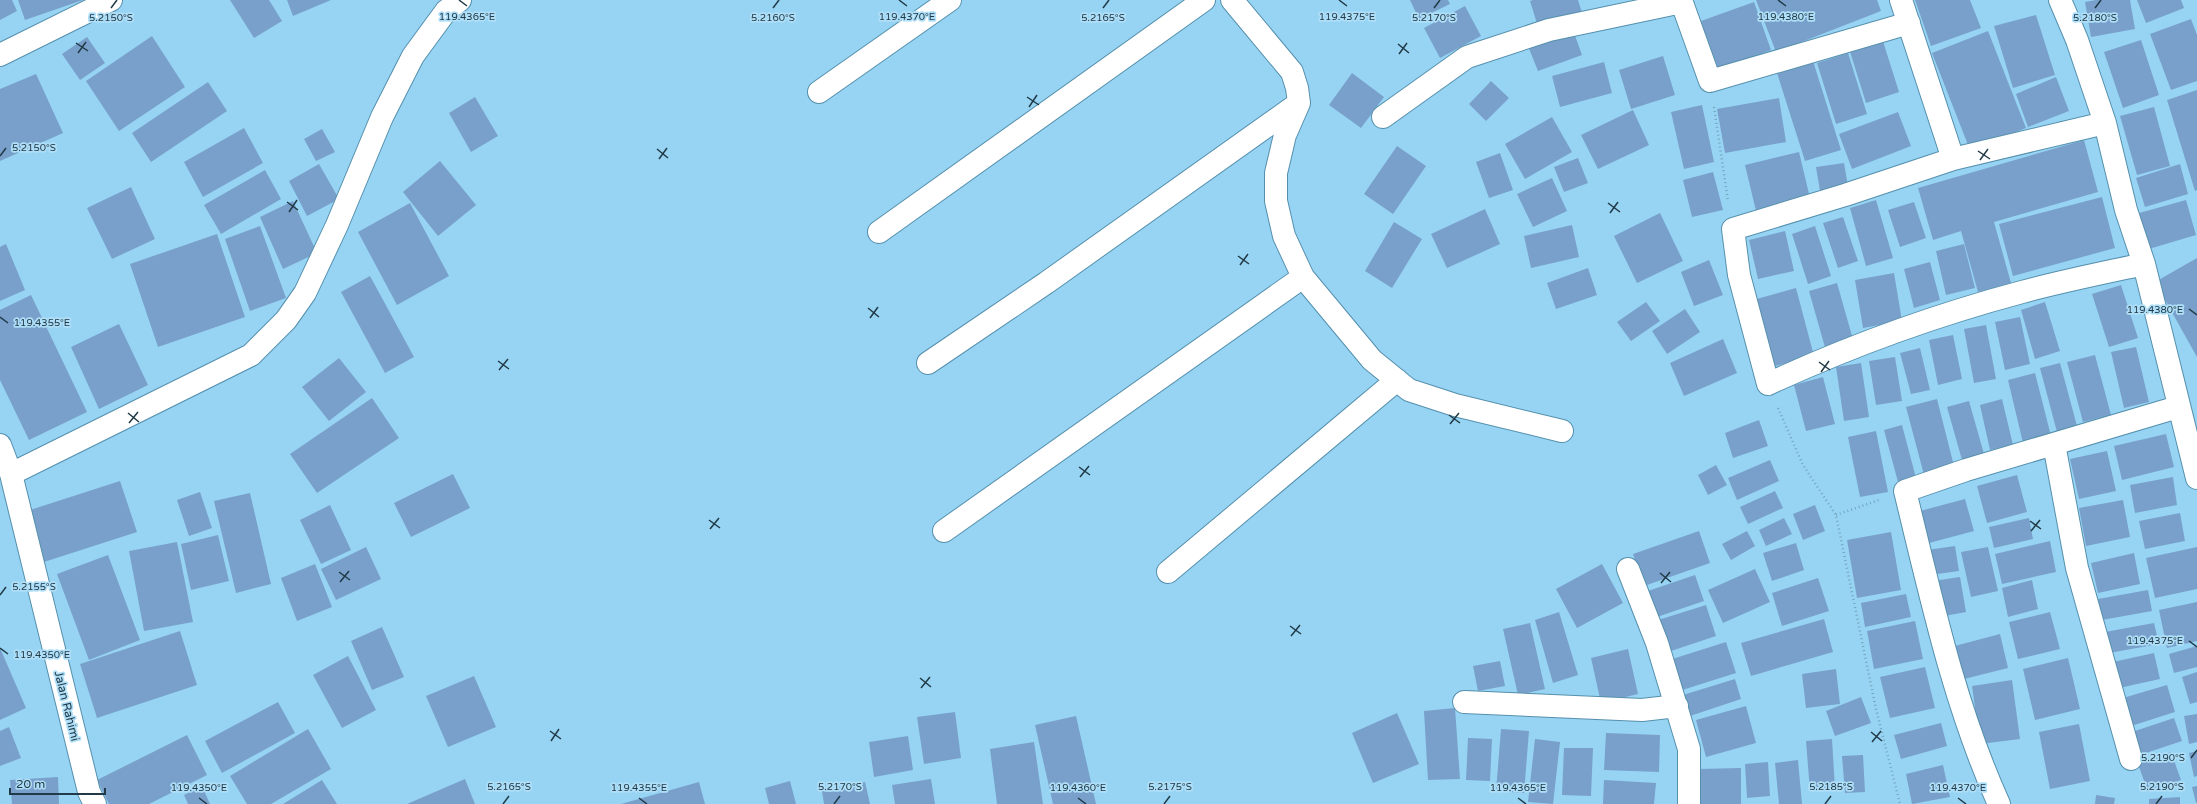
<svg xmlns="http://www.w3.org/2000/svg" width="2197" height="804" viewBox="0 0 2197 804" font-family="'Varela Round',sans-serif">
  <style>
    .building { fill: #79a0ca }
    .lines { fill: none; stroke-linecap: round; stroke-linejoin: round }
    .minor-casing { stroke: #5590ad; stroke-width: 24 }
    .path { stroke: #73a5be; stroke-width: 2.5; stroke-dasharray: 1 3; stroke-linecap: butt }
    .minor { stroke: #fff; stroke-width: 22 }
    .ticks { fill: none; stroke: #213a47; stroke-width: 1.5 }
    .labels { text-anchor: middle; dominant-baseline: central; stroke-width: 3.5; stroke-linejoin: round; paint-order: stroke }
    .street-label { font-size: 12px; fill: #213a47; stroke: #afdff8 }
    .ticks-label { font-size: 10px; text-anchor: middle; fill: #213a47; stroke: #afdff8; stroke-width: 3.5; stroke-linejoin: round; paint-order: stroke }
  </style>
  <rect width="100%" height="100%" fill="#97d4f3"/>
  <!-- building -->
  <path class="building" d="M0,0H12L17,11L0,20Z
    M18,0H83L25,20Z
    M230,0H269L282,21L254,38Z
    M287,0H331L293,16Z
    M1410,0H1448L1450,4L1419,19Z
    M1533,0H1578L1583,16L1539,30L1530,1Z
    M1756,0H1877L1881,11L1776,52Z
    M1915,0H1970L1981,28L1931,46Z
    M2096,0H2130L2135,29L2091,37L2085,2Z
    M2137,0H2181L2184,8L2146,23Z
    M1754,2L1771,50L1718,69L1701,21Z
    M1465,6L1481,36L1440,58L1424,28Z
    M2036,15L2055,75L2013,88L1994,26Z
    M2191,19L2197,35V81L2171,90L2150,34Z
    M1573,30L1582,55L1538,71L1528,46Z
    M1988,31L2026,128L1970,150L1932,53Z
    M1881,35L1899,92L1866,103L1848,45Z
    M152,36L185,87L119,131L86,81Z
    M87,37L105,63L80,80L62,54Z
    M2141,40L2159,95L2123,108L2104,52Z
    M1848,53L1867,114L1836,124L1817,63Z
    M1663,56L1675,95L1631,109L1619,70Z
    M1813,61L1841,150L1805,161L1777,73Z
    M1604,62L1612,93L1560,107L1552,76Z
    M1352,73L1384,97L1361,128L1329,105Z
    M36,74L63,133L0,161V89Z
    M2056,77L2069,111L2028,127L2016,94Z
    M1491,81L1509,98L1486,121L1469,104Z
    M208,82L227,111L151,162L132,133Z
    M2197,90V190L2195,191L2167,100Z
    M475,97L498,136L471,152L449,113Z
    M1779,98L1786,142L1725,153L1717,109Z
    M1702,105L1714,162L1684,169L1671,112Z
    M2154,107L2170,166L2137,175L2120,116Z
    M1633,110L1649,145L1598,169L1581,135Z
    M1898,112L1911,146L1852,169L1839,134Z
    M1552,117L1572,152L1525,179L1505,144Z
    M244,128L263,163L203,197L184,162Z
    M322,129L335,152L316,161L304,139Z
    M2084,140L2098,192L1994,222L2011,283L1978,292L1961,231L1933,240L1918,188Z
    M1397,146L1426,166L1393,214L1364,194Z
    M1799,152L1810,198L1756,211L1745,165Z
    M1500,153L1513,190L1489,198L1476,162Z
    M1578,158L1588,183L1564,192L1554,167Z
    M440,161L476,205L438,236L403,192Z
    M1844,163L1849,192L1821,197L1816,167Z
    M319,164L339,199L307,216L289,181Z
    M2180,164L2188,194L2145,207L2136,178Z
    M265,170L281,199L221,234L204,205Z
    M1713,172L1723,210L1692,217L1683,180Z
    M1552,178L1567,211L1533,227L1517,194Z
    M131,187L155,239L112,259L87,208Z
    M2102,197L2115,248L2013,276L1999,224Z
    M1876,200L1893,258L1866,266L1850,208Z
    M2186,200L2196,235L2142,251L2132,215Z
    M293,201L317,253L283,269L260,217Z
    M1914,202L1926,238L1900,247L1888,210Z
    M410,203L449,276L397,305L358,232Z
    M1485,209L1500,244L1447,268L1431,234Z
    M1660,213L1683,261L1637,283L1614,236Z
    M1843,217L1858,261L1838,268L1823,223Z
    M1394,222L1422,239L1392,288L1365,271Z
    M1572,225L1579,257L1531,268L1524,236Z
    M260,226L286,298L250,311L225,239Z
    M1815,226L1831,276L1808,284L1792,234Z
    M1785,231L1794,271L1758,279L1749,240Z
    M217,234L245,317L158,347L130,264Z
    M6,244L25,290L0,301V247Z
    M1964,244L1975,288L1946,295L1936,251Z
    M2197,258V357L2155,282Z
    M1709,260L1723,295L1694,306L1681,272Z
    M1930,262L1940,300L1914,308L1904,269Z
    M1588,268L1597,295L1556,309L1547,283Z
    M1894,273L1902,321L1863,328L1855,280Z
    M370,276L414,357L385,373L341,292Z
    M1837,283L1854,343L1826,351L1809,291Z
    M2121,285L2138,338L2109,347L2092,294Z
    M1796,288L1814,356L1771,367L1753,300Z
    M31,295L87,412L29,440L0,380V310Z
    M1646,302L1660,321L1631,341L1617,322Z
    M2045,302L2060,351L2035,359L2021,310Z
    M1685,309L1700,332L1667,354L1652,331Z
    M2020,317L2030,364L2005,370L1995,322Z
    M119,324L148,385L99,409L71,347Z
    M1986,325L1996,379L1974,383L1964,329Z
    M1953,335L1962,379L1938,385L1929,340Z
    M1723,339L1737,373L1684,396L1670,363Z
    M2136,347L2149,402L2124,408L2111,352Z
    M1920,348L1930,390L1911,394L1900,353Z
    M2095,355L2111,415L2083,422L2067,362Z
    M1895,357L1902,401L1876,405L1869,361Z
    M339,358L366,392L329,421L302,387Z
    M1861,363L1869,417L1844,421L1836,367Z
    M2060,363L2077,426L2057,432L2040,368Z
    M2035,373L2051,436L2023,443L2008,380Z
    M1823,377L1835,424L1806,431L1794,385Z
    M372,398L399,438L317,493L290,454Z
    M1937,399L1954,466L1924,475L1906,407Z
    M2002,399L2013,445L1990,450L1980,405Z
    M1969,401L1984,454L1962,460L1947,407Z
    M1759,420L1768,446L1733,458L1725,433Z
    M1902,425L1916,478L1898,482L1884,430Z
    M1876,431L1888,492L1860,497L1848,437Z
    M2166,434L2174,467L2122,480L2114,446Z
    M2107,451L2116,491L2079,499L2070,459Z
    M1770,460L1779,481L1737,500L1728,478Z
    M1716,465L1727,485L1708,495L1698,475Z
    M453,474L470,508L411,537L394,503Z
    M2017,475L2027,512L1987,523L1977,486Z
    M2173,477L2177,505L2135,513L2130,485Z
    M120,481L137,532L44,562L27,511Z
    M1775,491L1783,508L1748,524L1740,507Z
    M200,492L212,528L189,536L177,500Z
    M250,493L271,584L236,593L214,501Z
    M1965,499L1974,531L1929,543L1920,511Z
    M2123,500L2130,537L2086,546L2079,508Z
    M330,505L351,550L321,564L300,520Z
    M1815,505L1825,531L1803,540L1793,514Z
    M2180,513L2185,541L2145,549L2139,521Z
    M1784,518L1792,534L1766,546L1759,530Z
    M2029,518L2033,539L1994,548L1989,527Z
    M1699,531L1710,563L1644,586L1633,554Z
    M1747,531L1755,546L1731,560L1722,544Z
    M1891,532L1901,590L1857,598L1847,540Z
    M218,535L229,581L191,590L181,544Z
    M2050,541L2056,572L2002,584L1995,554Z
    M177,542L193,622L144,631L129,551Z
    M1796,543L1804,570L1772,581L1763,553Z
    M1955,546L1959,571L1930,575L1927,550Z
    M366,547L381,579L336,600L321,569Z
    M1988,547L1998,591L1971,597L1961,552Z
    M2197,547V589L2155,598L2146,558Z
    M2134,553L2140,584L2098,593L2091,563Z
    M108,555L140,640L89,660L57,574Z
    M315,564L332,607L297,621L281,578Z
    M1602,564L1623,603L1577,628L1556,589Z
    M1755,569L1770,602L1723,623L1708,590Z
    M1695,575L1704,601L1654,618L1645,592Z
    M1960,577L1966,612L1939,617L1933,581Z
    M1818,578L1829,611L1782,626L1772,593Z
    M2032,580L2038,609L2008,617L2002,588Z
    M2148,590L2152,611L2102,620L2098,599Z
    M1906,594L1911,617L1865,627L1861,603Z
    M2197,602V641L2167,648L2159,610Z
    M1706,605L1716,636L1665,653L1655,621Z
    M1559,612L1578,675L1553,683L1535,620Z
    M2050,612L2060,649L2018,659L2009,622Z
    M1824,619L1833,652L1751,676L1741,643Z
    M1915,621L1923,659L1874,669L1867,631Z
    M1530,623L1545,689L1518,695L1503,629Z
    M2154,623L2159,644L2109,653L2105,632Z
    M382,627L404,677L372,690L351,641Z
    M180,631L197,685L97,718L80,664Z
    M2000,634L2008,668L1960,680L1951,647Z
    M1726,642L1736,673L1676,692L1666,661Z
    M2197,646V667L2174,673L2169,654Z
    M0,648L26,708L0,720Z
    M1628,649L1638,694L1601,703L1591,658Z
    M2154,653L2160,679L2119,688L2113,662Z
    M348,656L376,710L342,728L313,675Z
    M2068,658L2080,709L2035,720L2023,669Z
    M1500,661L1505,686L1478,691L1473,666Z
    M1925,667L1935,708L1890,718L1880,677Z
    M1836,669L1840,704L1806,708L1802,674Z
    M2197,672V702L2190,704L2182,677Z
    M474,676L496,727L448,747L426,696Z
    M1735,679L1741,699L1690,716L1683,695Z
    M2012,680L2020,739L1980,744L1972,686Z
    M2167,685L2175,712L2131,726L2123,698Z
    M1861,697L1871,723L1835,736L1826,711Z
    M278,702L295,733L222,773L205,741Z
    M1746,706L1756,743L1706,757L1696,720Z
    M1455,708L1460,779L1428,780L1424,711Z
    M955,712L961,758L924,764L917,717Z
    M1397,713L1419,764L1373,783L1352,733Z
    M2197,714V742L2189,744L2184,716Z
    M1076,716L1096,804H1053L1035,725Z
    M2174,718L2182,741L2140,755L2132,732Z
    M1941,723L1947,746L1901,759L1894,735Z
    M2079,724L2090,781L2050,789L2039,732Z
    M9,727L21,758L0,766V731Z
    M308,729L331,769L271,804H247L230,776Z
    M1501,729L1529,731L1524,793L1496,791Z
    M1606,733L1660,735L1659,772L1604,770Z
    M187,735L207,775L149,804H109L97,780Z
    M908,736L913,770L874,777L869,742Z
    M1468,738L1492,739L1490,781L1466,780Z
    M1535,739L1560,742L1553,804L1528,802Z
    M1832,739L1835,789L1810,791L1806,741Z
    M1034,742L1043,804H997L990,749Z
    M1564,748H1593L1591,796L1562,795Z
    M2197,751V776L2194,777L2189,753Z
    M2171,752L2181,780L2148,792L2138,764Z
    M1863,755L1865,792L1845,793L1842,756Z
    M1798,760L1802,804H1779L1775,763Z
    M1768,762L1770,796L1747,798L1745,764Z
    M1943,765L1950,797L1912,804L1906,774Z
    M1741,768V804H1698V769Z
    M58,777L59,804H12L10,780Z
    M465,779L475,804H407Z
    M931,779L935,804H895L892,785Z
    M322,780L337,804H283Z
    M1604,780L1656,783L1654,804H1603Z
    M790,781L796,804H769L765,788Z
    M699,782L705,804H621Z
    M865,782L870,804H824L822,791Z
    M202,786L210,804H188L184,795Z
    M2197,786V803H2196L2192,787Z
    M2096,795L2115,798L2114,804H2095Z
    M2180,797V804H2149V799Z"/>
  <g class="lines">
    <!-- minor casing -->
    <g class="minor-casing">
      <path id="minor" d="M1232,0L1292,72L1297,88L1299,103L1285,135L1276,173V201L1284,236L1303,277L1372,360L1409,390L1455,405L1562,431
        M1681,0L1710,81L1909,23
        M1901,0L1953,159
        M2060,0L2077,40L2105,123L2126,210L2144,264L2197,478
        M0,55L111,0
        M819,92L950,0
        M1383,117L1467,57L1549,30L1682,2
        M2105,123L1953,159L1845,195L1733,229L1739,275L1768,384C1848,347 1936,315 2022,292C2062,281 2103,273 2144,264
        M879,232L1204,0
        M928,363L1046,283L1299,103
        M2054,444L2077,568L2131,759
        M0,445L11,474L89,792L95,804
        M11,474L251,355L286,320L305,293L337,225L382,117L413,56L446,11L460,0
        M944,531L1303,277
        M1628,569L1657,643L1689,749V804
        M1168,572L1397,380
        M1464,702L1642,710L1677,706
        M1999,804C1954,705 1931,597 1905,491L1966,470L2178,407"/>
    </g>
    <!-- path -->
    <path class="path" d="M1714,107L1728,201
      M1778,408L1803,465L1836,515L1876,709L1900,804
      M1836,515L1879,500"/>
    <!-- minor -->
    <use href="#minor" class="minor"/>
  </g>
  <!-- ticks -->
  <path class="ticks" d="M459,0L467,6M899,0L907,6M1339,0L1347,6M1778,0L1786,6M111,8L117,0M773,8L779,0M1103,8L1109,0M1434,8L1440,0M2095,8L2101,0M76,43L88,51M1398,44L1409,53M78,53L86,42M1399,54L1407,43M1027,97L1039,105M1029,107L1037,95M657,149L668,158M1978,151L1990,159M0,156L6,148M659,159L667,148M1980,160L1988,149M287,202L298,210M1608,203L1620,212M289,212L297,200M1610,213L1618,202M1238,256L1249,264M1240,265L1248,254M868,308L879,317M2189,309L2197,315M0,317L8,323M870,318L878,307M498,361L509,369M1819,362L1830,370M499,370L508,359M1821,372L1829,361M128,413L139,422M1449,415L1460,423M129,423L138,412M1450,424L1459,413M1079,467L1090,475M1080,477L1089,466M709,520L720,528M2030,521L2041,529M710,529L719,518M2031,531L2040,520M339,572L350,580M1660,573L1671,582M340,582L349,571M1661,583L1670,572M0,595L6,587M1290,626L1301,634M1291,636L1300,625M2189,641L2197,647M0,648L8,654M920,678L931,687M921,688L930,677M550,731L561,739M1871,732L1882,741M551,741L559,729M1872,742L1881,731M2191,758L2197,750M199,798L207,804M639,798L647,804M1078,798L1086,804M1518,798L1526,804M1958,798L1966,804M503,804L509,796M834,804L840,796M1164,804L1170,796M1825,804L1831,796M2156,804L2162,796"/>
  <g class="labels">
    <!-- street labels -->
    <g class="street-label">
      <text transform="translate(67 706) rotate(76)">Jalan Rahimi</text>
    </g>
  </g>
  <g class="ticks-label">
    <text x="467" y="20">119.4365°E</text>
    <text x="907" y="20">119.4370°E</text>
    <text x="1347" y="20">119.4375°E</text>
    <text x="1786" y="20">119.4380°E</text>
    <text x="111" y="21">5.2150°S</text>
    <text x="773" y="21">5.2160°S</text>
    <text x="1103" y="21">5.2165°S</text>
    <text x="1434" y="21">5.2170°S</text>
    <text x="2095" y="21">5.2180°S</text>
    <text x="34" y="151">5.2150°S</text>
    <text x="2155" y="313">119.4380°E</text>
    <text x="42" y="326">119.4355°E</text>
    <text x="34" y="590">5.2155°S</text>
    <text x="2155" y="644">119.4375°E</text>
    <text x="42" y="658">119.4350°E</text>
    <text x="2163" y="761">5.2190°S</text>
    <text x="509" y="790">5.2165°S</text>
    <text x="840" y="790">5.2170°S</text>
    <text x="1170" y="790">5.2175°S</text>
    <text x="1831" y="790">5.2185°S</text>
    <text x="2162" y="790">5.2190°S</text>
    <text x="199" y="791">119.4350°E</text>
    <text x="639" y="791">119.4355°E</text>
    <text x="1078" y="791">119.4360°E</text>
    <text x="1518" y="791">119.4365°E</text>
    <text x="1958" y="791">119.4370°E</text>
  </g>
  <!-- scale -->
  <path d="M10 788v6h95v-6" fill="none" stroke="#213a47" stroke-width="2"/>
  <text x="16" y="788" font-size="12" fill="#213a47" stroke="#afdff8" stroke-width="3" paint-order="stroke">20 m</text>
</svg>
